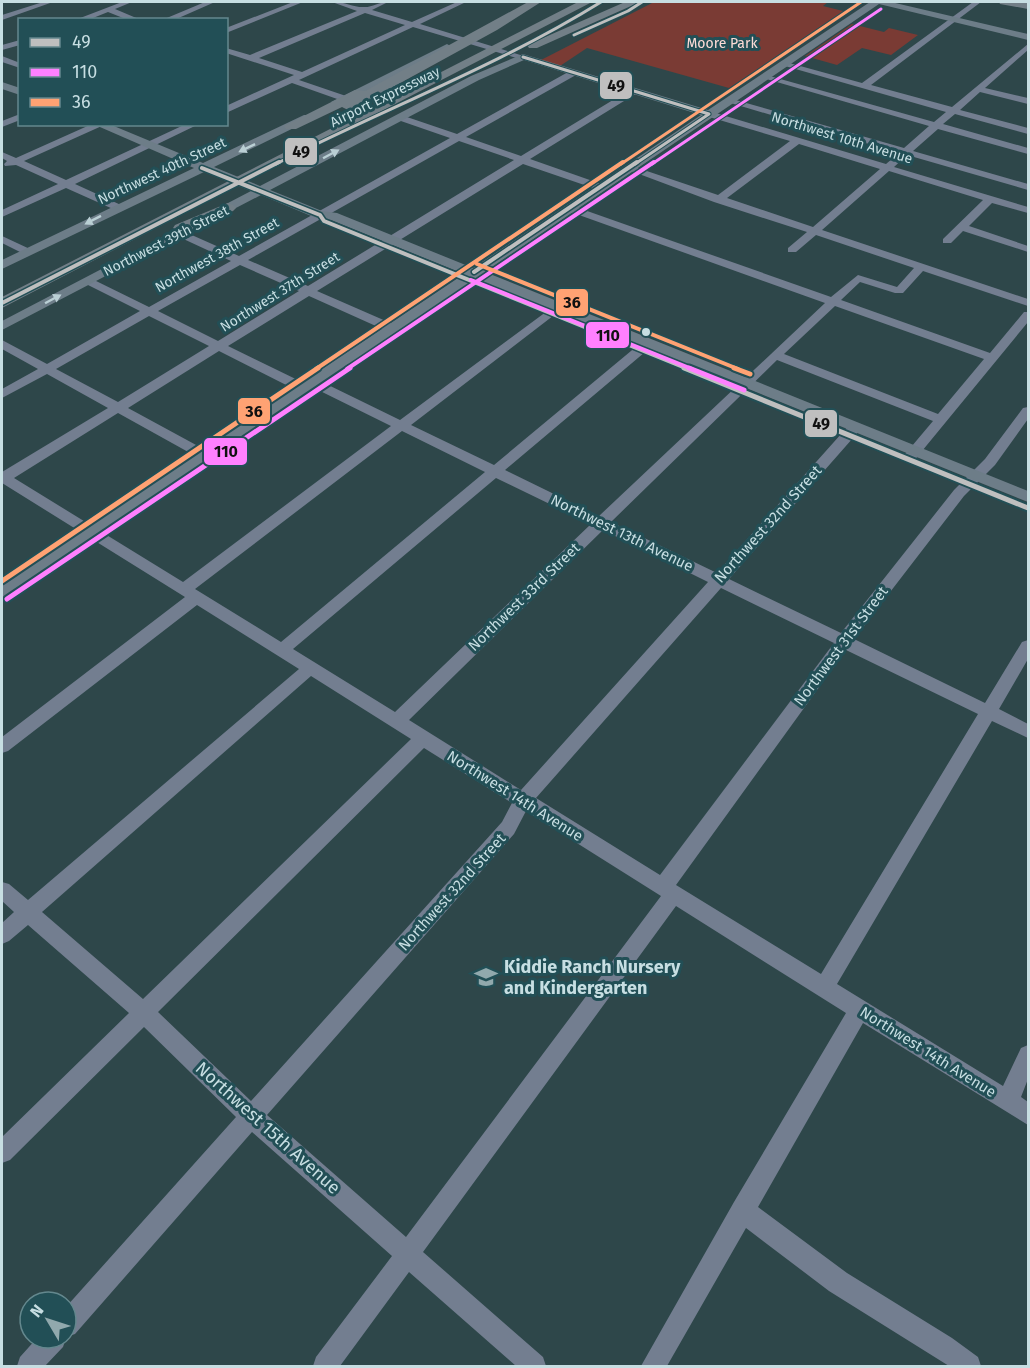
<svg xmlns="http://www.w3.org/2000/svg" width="1030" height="1368" viewBox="0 0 1030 1368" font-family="'Fira Sans',sans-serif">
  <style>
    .green { fill: #7a3b34 }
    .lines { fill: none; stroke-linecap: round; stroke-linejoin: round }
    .minor { fill: #737e90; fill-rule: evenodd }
    .major { fill: #6d7d88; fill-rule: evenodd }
    .highway { fill: #727f87; fill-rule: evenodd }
    .bus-1-far2-casing { stroke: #224f56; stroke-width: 5 }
    .bus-1-far1-casing { stroke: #224f56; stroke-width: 7 }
    .bus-1-casing { stroke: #224f56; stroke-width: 9 }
    .bus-2-far2-casing { stroke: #224f56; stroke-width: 5 }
    .bus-2-far1-casing { stroke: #224f56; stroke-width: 7 }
    .bus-2-casing { stroke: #224f56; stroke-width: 9 }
    .bus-3-far2-casing { stroke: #224f56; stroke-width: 5 }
    .bus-3-far1-casing { stroke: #224f56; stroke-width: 7 }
    .bus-3-casing { stroke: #224f56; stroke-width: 9 }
    .bus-1-far2 { stroke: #bfbfbf; stroke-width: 3 }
    .bus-1-far1 { stroke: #bfbfbf; stroke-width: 4 }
    .bus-1 { stroke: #bfbfbf; stroke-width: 5 }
    .bus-2-far2 { stroke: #ff80ff; stroke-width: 3 }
    .bus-2-far1 { stroke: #ff80ff; stroke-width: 4 }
    .bus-2 { stroke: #ff80ff; stroke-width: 5 }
    .bus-3-far2 { stroke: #ffa273; stroke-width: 3 }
    .bus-3-far1 { stroke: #ffa273; stroke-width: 4 }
    .bus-3 { stroke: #ffa273; stroke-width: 5 }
    .oneway { fill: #bacfd4 }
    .bus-dot { fill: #c7dee2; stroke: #224f56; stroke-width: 2 }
    .labels { text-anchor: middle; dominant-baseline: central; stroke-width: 6; stroke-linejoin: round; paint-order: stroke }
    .far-park-label { font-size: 14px; fill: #fddbd6; stroke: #224f56 }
    .far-street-label { font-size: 14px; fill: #c7dee2; stroke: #224f56 }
    .street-label { font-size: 15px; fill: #c7dee2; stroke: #224f56 }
    .near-poi-label { font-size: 18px; font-weight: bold; fill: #c7dee2; stroke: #224f56; text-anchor: start }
    .near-street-label { font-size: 18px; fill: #c7dee2; stroke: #224f56 }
    .line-badge { stroke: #224f56; stroke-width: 2 }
    .pale-badge-label { font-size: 16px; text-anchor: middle; font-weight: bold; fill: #111 }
  </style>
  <rect width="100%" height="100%" fill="#2e474a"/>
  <!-- green -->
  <path class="green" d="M654,2H828L823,6L847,12L729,88L587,48L560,66L541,60Z
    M852,24L884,32L889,28L918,35L891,55L862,48L837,65L805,56Z"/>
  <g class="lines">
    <!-- minor -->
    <path class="minor" d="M43,2H53L2,20V15Z
      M122,2H132L115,9L141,20H128L108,12L88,20H75Z
      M205,2H215L174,20H162Z
      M293,2H303L226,33V28Z
      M332,2C343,1 352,7 363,7C371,8 379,2 388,2L372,10L412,22L457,2H466L420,24L527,57L520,59L413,27L299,80L346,96V100H340L292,83L226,113V106L294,75L226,53V48L250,55L357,11ZM365,13L405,25L302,72L259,58Z
      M973,2H981L871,85L952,107L1028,44V50L985,88L1028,98V104L980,92L960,110L1028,128V134L955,114L943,124L1028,148V154L938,129L913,151L1028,184V190L907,155L894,167L1028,207V213L992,203L969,226L1028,246V252L963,231L951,243H943V239L983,200L889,171L822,230L1028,299V306L923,271L903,293H895L860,282L841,300L990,353L1024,312H1028V322L913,462L908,463L901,459L933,421L777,360L611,522L717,573L850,424H860L862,427L860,430L729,579L841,633L954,490L985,459L1023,408L1028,407V419L995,465L964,496L854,639L985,703L1022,642L1028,640V659L999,709L1028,724V738L992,721L837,984L1003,1086L1021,1048L1028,1045V1079L1021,1097L1028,1102V1125L863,1023L758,1207L847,1273L952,1338L978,1357L981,1366H949L829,1291L746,1228L667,1366H641L734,1202L846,1013L676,906L423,1252L543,1357L546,1366H516L409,1272L340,1366H313L316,1357L392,1256L252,1132L75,1334L66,1337V1338L63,1347L45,1366H17L20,1357L37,1338H66V1307L236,1117L144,1027L10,1160L2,1163V1137L129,1013L28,925L9,941L2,944V923L14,912L2,901V882L9,884L28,900L299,669L197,605L8,751L2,753V737L185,597L2,483V472L108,408L47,374L2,398V389L38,369L2,349V340L47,364L140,311L84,283V279H92L149,307L231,261L177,236V232H185L239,256L450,138L398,120V116H404L457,134L570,71H576V75L466,137L521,156L631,89H637V93L530,159L604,185V189H596L523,164L317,291L395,325V331H387L309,296L228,346L308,385L309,388L308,391H298L219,351L128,408L209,452L211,455L209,458H199L118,413L14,478L183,582L391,426L308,385L306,382L308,379H316L400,420L558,303L564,307L562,309L411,425L494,465L643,341H651V347L505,470L599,516L825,303L565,210V206H573L831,297L858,275L897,287L914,268L816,235L796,252H788V248L807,232L714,202L623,168L632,166L718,195L790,141L706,116V112L709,111L886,164L899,153L724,101L732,99L904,148L929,126L759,77L766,75L934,122L946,112L778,64L782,61L862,83ZM459,141L514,160L308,286L248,260ZM799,144L880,169L813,227L727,198ZM240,265L299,291L218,341L158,311ZM835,306L984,359L938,414L784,354ZM149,316L209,346L118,402L56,369ZM402,431L485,472L281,642L195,589ZM496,478L591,524L395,712L293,649ZM603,530L708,582L521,790L409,720ZM721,588L834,643L660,875L536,798ZM846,650L978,714L821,974L676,885ZM311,676L411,739L143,999L42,912ZM424,748L512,803L502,822L251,1101L158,1012ZM526,811L661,896L406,1237L267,1115L514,834Z
      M20,40V45L2,50V45Z
      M2,56L20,63V68L2,62Z
      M20,114V120L2,127V121Z
      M92,124L104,125L24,161L66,180L186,124H199L75,184L121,205V209H113L66,188L2,217V210L58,184L16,165L5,166L4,164L7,161L2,158V152L16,158Z
      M2,236L32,250L34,252L28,255L24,254L2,243Z"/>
    <!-- major -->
    <path class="major" d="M870,2H891L1028,34V40L879,4L485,272L1028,491V502L476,279L8,597L2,598V583L464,274L331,220L316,218L261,195L2,330V321L251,191L204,172L2,269V260L194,168L93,124H109L203,163L304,115H312V119L214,167L260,186L471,76L523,54L708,110ZM524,60L701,115L473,268L337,213L322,211L270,190L479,80Z
      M447,44L452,47L451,49L340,104L336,105L331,102Z
      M2,82L20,88V95L2,89Z"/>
    <!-- highway -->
    <path class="highway" d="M528,2H541L497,30L353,109L348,110L342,107L296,129H286L284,126L355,90L365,91Z
      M578,2H592L2,308V297Z
      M625,2H640L537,48H529L527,45Z
      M999,2L1028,3V9L1000,4Z
      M228,203L233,205L236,208L233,211L187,231L181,233L173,228L175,225Z"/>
    <!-- bus-1-far2 casing -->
    <g class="bus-1-far2-casing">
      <path id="bus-1-far2" d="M574,35L628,11L642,2
        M523,57L709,114
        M276,164C384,109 498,66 601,2
        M635,164L709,114"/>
    </g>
    <!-- bus-1-far1 casing -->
    <g class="bus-1-far1-casing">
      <path id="bus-1-far1" d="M202,168L320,215L324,221L688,369
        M474,272L637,162
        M2,303L279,162"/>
    </g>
    <!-- bus-1 casing -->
    <g class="bus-1-casing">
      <path id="bus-1" d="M684,368L1028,508"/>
    </g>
    <!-- bus-2-far2 casing -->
    <g class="bus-2-far2-casing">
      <path id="bus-2-far2" d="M652,164L881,9"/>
    </g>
    <!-- bus-2-far1 casing -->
    <g class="bus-2-far1-casing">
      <path id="bus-2-far1" d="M471,280L692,369
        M347,369L654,162"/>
    </g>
    <!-- bus-2 casing -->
    <g class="bus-2-casing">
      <path id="bus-2" d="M689,368L744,390
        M7,599L350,368"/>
    </g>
    <!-- bus-3-far2 casing -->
    <g class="bus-3-far2-casing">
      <path id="bus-3-far2" d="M621,164L861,2"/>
    </g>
    <!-- bus-3-far1 casing -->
    <g class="bus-3-far1-casing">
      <path id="bus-3-far1" d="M477,264L738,369
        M316,369L623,162"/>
    </g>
    <!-- bus-3 casing -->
    <g class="bus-3-casing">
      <path id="bus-3" d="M734,368L750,374
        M2,581L318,368"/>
    </g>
    <!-- bus-1-far2 -->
    <use href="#bus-1-far2" class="bus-1-far2"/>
    <!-- bus-1-far1 -->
    <use href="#bus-1-far1" class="bus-1-far1"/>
    <!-- bus-1 -->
    <use href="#bus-1" class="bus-1"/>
    <!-- bus-2-far2 -->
    <use href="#bus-2-far2" class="bus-2-far2"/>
    <!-- bus-2-far1 -->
    <use href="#bus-2-far1" class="bus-2-far1"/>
    <!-- bus-2 -->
    <use href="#bus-2" class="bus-2"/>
    <!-- bus-3-far2 -->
    <use href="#bus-3-far2" class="bus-3-far2"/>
    <!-- bus-3-far1 -->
    <use href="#bus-3-far1" class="bus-3-far1"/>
    <!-- bus-3 -->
    <use href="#bus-3" class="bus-3"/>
  </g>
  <!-- one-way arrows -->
  <defs><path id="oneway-solid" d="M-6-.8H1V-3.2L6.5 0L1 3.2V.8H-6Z" transform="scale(1.5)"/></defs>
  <g class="oneway">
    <use href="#oneway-solid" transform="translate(247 148) rotate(154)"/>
    <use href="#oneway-solid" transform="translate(331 154) rotate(-28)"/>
    <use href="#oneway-solid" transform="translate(93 220) rotate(153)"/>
    <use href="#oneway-solid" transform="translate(53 299) rotate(-28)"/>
  </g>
  <!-- icons -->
  <defs>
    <g id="school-bare" transform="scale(1.8)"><path d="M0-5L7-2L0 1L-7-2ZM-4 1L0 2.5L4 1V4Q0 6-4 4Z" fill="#91a9ad" stroke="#224f56" stroke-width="2.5" paint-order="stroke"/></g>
  </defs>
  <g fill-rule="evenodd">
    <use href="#school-bare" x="486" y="977"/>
  </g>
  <!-- markers -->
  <circle class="bus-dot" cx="646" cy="332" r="5"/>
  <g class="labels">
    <!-- far-park labels -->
    <g class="far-park-label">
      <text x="722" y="43">Moore Park</text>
    </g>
    <!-- far-street labels -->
    <g class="far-street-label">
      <text transform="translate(385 97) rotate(-26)">Airport Expressway</text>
      <text transform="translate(842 138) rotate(17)">Northwest 10th Avenue</text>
      <text transform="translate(162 171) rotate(-25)">Northwest 40th Street</text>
      <text transform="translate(166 241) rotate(-27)">Northwest 39th Street</text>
      <text transform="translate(217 255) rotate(-29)">Northwest 38th Street</text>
      <text transform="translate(280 292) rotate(-32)">Northwest 37th Street</text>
    </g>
    <!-- street labels -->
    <g class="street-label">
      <text transform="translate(768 524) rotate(-48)">Northwest 32nd Street</text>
      <text transform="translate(622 533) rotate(26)">Northwest 13th Avenue</text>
      <text transform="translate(524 597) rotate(-44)">Northwest 33rd Street</text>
      <text transform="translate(841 646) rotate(-53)">Northwest 31st Street</text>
      <text transform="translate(515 796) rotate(32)">Northwest 14th Avenue</text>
      <text transform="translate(452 892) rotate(-48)">Northwest 32nd Street</text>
      <text transform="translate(928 1052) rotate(32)">Northwest 14th Avenue</text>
    </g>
    <!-- near-poi labels -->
    <g class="near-poi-label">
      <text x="504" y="967">Kiddie Ranch Nursery<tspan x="504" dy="21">and Kindergarten</tspan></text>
    </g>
    <!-- near-street labels -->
    <g class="near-street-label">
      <text transform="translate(268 1128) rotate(42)">Northwest 15th Avenue</text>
    </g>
  </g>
  <g class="line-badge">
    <rect x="599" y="71" width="34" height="29" rx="6" fill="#bfbfbf"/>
    <rect x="284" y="137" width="34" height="29" rx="6" fill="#bfbfbf"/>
    <rect x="555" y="288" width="34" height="29" rx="6" fill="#ffa273"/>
    <rect x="585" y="321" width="45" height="28" rx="6" fill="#ff80ff"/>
    <rect x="237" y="397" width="34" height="28" rx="6" fill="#ffa273"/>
    <rect x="804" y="409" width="34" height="29" rx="6" fill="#bfbfbf"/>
    <rect x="203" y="437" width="45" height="29" rx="6" fill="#ff80ff"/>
  </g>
  <g class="pale-badge-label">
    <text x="616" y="91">49</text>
    <text x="301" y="157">49</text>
    <text x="572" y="308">36</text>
    <text x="608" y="341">110</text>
    <text x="254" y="417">36</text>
    <text x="821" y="429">49</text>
    <text x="226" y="457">110</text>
  </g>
  <!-- border -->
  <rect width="1030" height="1368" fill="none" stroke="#c7dee2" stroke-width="6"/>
  <!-- legend -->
  <rect x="18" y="18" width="210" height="108" fill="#224f56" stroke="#64888e" stroke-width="1.5"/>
  <rect x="30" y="38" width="30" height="9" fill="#bfbfbf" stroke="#64888e" stroke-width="1.5"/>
  <text x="72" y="48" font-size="18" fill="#c7dee2">49</text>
  <rect x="30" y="68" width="30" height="9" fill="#ff80ff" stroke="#64888e" stroke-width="1.5"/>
  <text x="72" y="78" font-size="18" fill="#c7dee2">110</text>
  <rect x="30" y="98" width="30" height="9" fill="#ffa273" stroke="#64888e" stroke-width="1.5"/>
  <text x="72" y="108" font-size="18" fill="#c7dee2">36</text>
  <!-- north arrow -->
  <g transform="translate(48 1320) rotate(309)"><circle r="28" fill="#224f56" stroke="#64888e" stroke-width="1.5"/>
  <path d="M0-4.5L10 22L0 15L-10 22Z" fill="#91a9ad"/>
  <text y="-9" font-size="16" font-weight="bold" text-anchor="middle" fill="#c7dee2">N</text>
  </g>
</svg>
